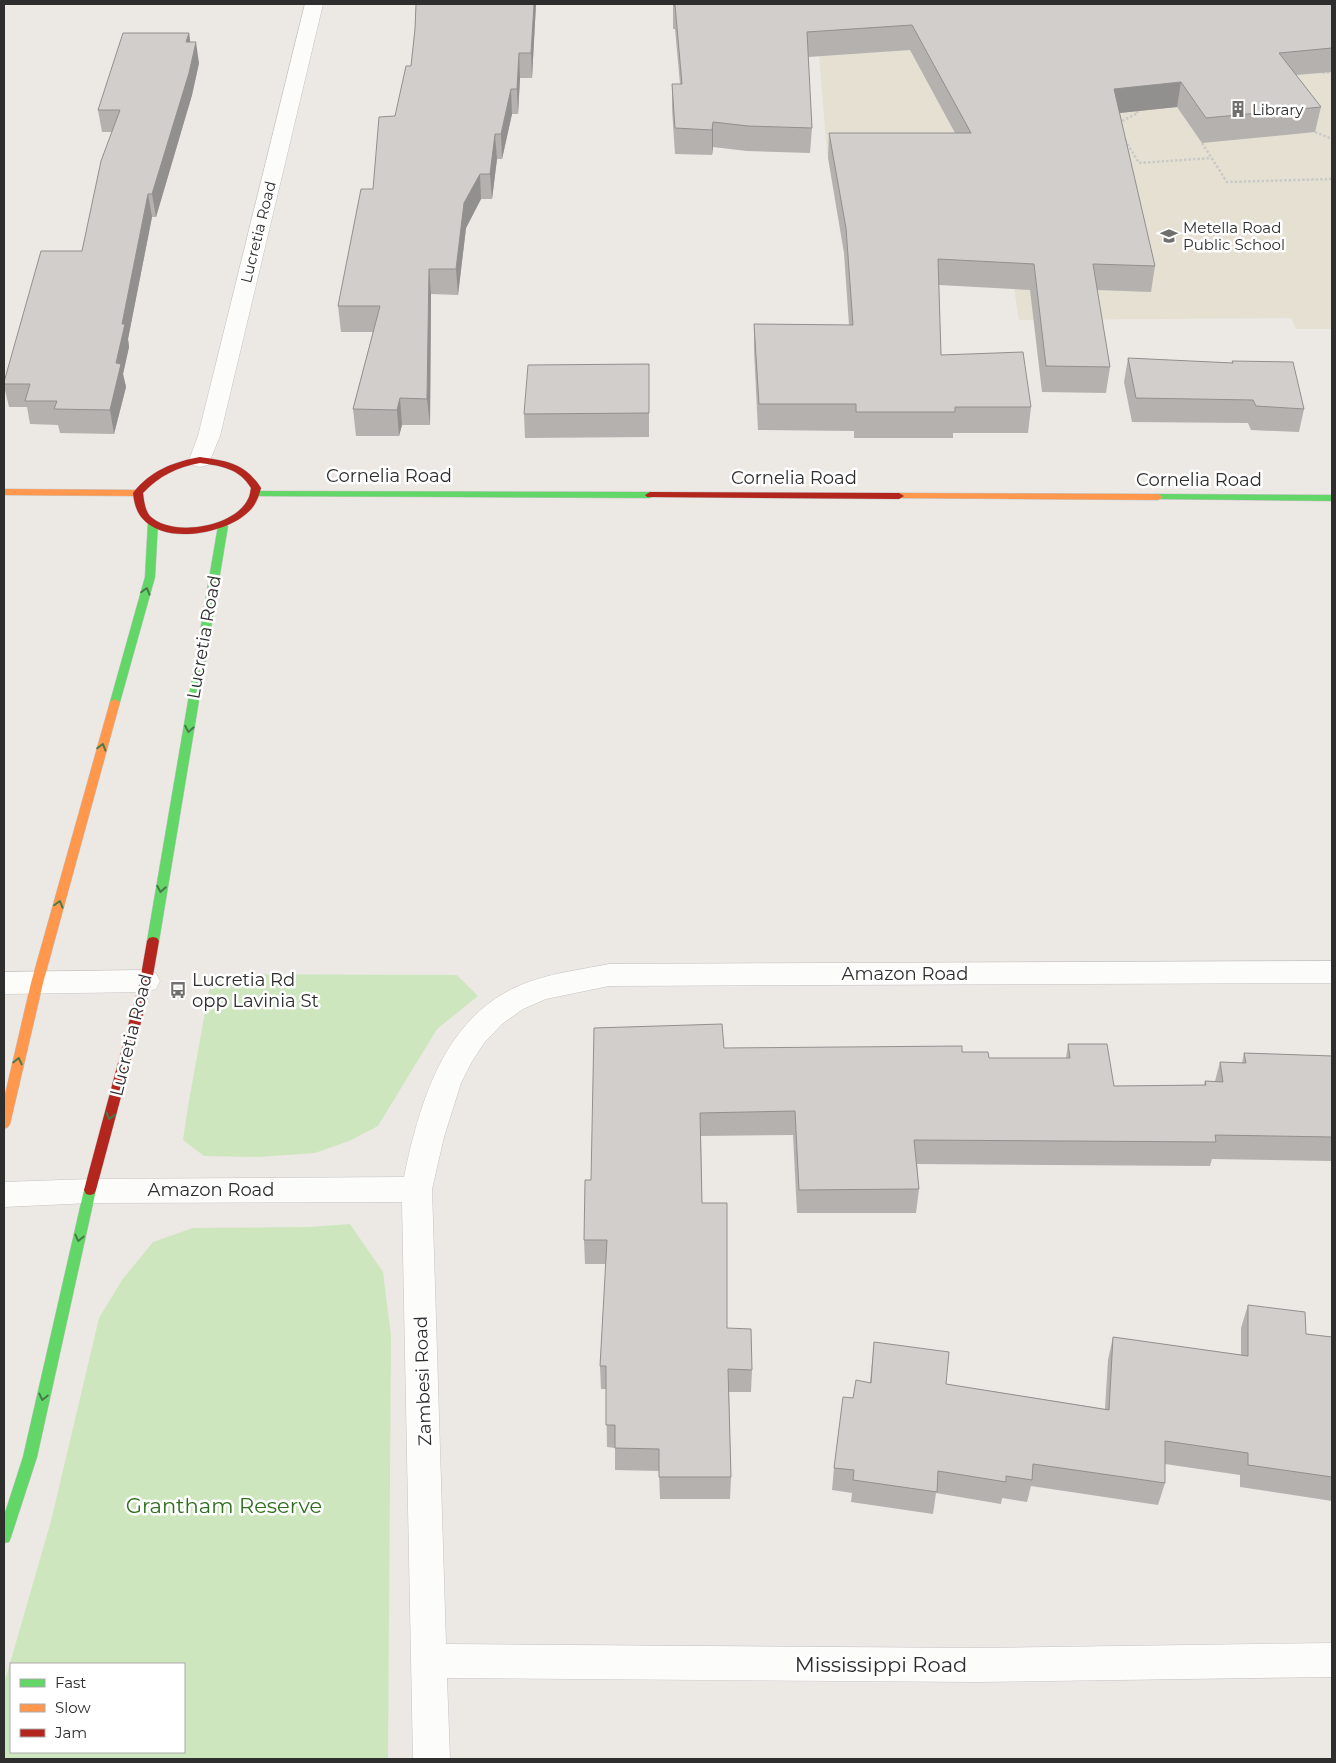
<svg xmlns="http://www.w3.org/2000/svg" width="1336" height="1763" viewBox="0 0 1336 1763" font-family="Montserrat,sans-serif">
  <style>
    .education { fill: #e6e0d3 }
    .green { fill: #cee6be; fill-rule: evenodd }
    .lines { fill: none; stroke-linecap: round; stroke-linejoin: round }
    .street-casing { stroke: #c5c4c5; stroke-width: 1 }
    .fast-casing { stroke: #c5c4c5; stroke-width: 1 }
    .slow-casing { stroke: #c5c4c5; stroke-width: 1 }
    .jam-casing { stroke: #c5c4c5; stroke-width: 1 }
    .path { stroke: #c9c9c8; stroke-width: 2.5; stroke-dasharray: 2.5 2; stroke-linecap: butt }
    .street { fill: #fcfcfb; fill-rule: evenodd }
    .fast { fill: #63d668; fill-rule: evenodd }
    .slow { fill: #ff974d; fill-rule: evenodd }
    .jam { fill: #b3261e; fill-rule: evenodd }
    .wall { fill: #b4b1af }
    .shaded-wall { fill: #92908e }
    .building { fill: #d1cecb; stroke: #92908e }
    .oneway { stroke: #467a48 }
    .labels { text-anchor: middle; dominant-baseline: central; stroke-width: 5; stroke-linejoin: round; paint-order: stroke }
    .far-poi-label { font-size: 15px; fill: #2e2e2e; stroke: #fff; text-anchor: start }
    .far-street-label { font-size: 15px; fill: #2e2e2e; stroke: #fff }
    .street-label { font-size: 18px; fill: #2e2e2e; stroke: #fff }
    .poi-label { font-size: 18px; fill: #2e2e2e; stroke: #fff; text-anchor: start }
    .near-park-label { font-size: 21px; fill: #2c6e1b; stroke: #fff }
    .near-street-label { font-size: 21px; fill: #2e2e2e; stroke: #fff }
  </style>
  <rect width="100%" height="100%" fill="#ece8e4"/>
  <!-- education -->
  <path class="education" d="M815,4H1332V329H1296L1291,318L1019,320L992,150L827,154Z"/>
  <!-- green -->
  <path class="green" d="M212,974L457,975L478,996L437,1029L378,1126L349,1141L315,1153L259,1157L204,1156L183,1140L188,1106Z
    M350,1224L383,1272L391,1336L388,1759H4V1684L51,1521L99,1318L122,1280L153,1242L193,1228L310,1227ZM11,1664H184V1752H11Z"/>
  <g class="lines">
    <!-- street casing -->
    <g class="street-casing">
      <path id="street" d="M305,4H323L220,436L208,465L200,467L192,465L189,460L198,436Z
        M1332,961V983L609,986L546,999L523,1009L502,1024L484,1043L471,1063L461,1083L444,1137L432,1189L446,1644L977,1648L1332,1643V1677L977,1682L447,1678L450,1759H413L402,1202L90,1203L4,1207V1182L90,1179L404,1177C418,1110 440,1030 503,994C534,975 574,971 609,964Z
        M146,970L156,973L160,981L156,989L146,992L4,994V972Z"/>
    </g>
    <!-- fast casing -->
    <g class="fast-casing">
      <path id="fast" d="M256,491L650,492L655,495L650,498L253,496L251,494Z
        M1158,494L1332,495V501L1155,499V495Z
        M153,519L158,522L155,577L120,702L115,705L110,702L145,577L148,522Z
        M223,523L228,526L159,941L157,944H149L147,941L218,526Z
        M90,1185L94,1186L96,1190L37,1457L11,1537L9,1542L4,1543V1516L23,1457L84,1190L86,1186Z"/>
    </g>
    <!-- slow casing -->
    <g class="slow-casing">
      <path id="slow" d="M4,489L138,490L143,493L138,496L4,495Z
        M899,493L1158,494L1163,497L1158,500L896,498V494Z
        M115,699L120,702L43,983L10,1124L8,1127L4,1129V1099L31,983L110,702Z"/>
    </g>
    <!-- jam casing -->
    <g class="jam-casing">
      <path id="jam" d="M200,457C227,461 245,463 261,488C258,499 255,507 246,514C223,534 164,545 142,518C136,511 134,502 133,493C150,471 173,462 200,457ZM200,463C221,466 239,468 251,488C250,492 250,496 248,499C235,527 172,538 150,516C145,510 144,501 143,493C159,476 177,467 200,463Z
        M650,492L899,493L904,496L899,499L647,497L645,495Z
        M153,937L157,938L159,941L152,981L96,1190L94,1194L90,1195L86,1194L84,1190L140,981L147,941L149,938Z"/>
    </g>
    <!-- path -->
    <path class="path" d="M1319,70L1322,73L1332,72
      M1118,123L1138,113L1136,109
      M1315,132L1332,139
      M1125,140L1139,163L1211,158
      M1202,143L1227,182L1332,179"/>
    <!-- street -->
    <use href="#street" class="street"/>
    <!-- fast -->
    <use href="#fast" class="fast"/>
    <!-- slow -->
    <use href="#slow" class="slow"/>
    <!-- jam -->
    <use href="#jam" class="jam"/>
  </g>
  <!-- wall -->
  <path class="wall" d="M416,4H1332V72L1296,75L1321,107L1315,132L1202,143L1177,107L1119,113L1155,266L1151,292L1097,290L1110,367L1106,393L1042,392L1030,290L939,285L941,355L1031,407L1028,433H953V438H854V431L758,430L754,350V324L849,325L844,253L828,158L829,133H955L910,50L808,57L812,128L810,153L747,151L713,147L712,155L675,154L672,109V84H680L675,29H673V5L536,4L532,78H520L518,114H512L502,159H497L492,199H481L466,228L458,295L431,294L430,425H402L399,436H356L353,409L373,332H341L338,306L373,189L411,66L415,29Z
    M189,33L190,42L199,63L192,95L156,217H152L128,339L129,347L123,374L126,387L114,434L60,433L58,425L30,424L27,407H9L4,386V382L82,251L112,132H102L98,110Z
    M1128,358L1232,363V361L1304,409L1299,432L1251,430L1248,423L1132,422L1124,382Z
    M649,364V437L525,438L524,414Z
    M1068,1044L1114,1086L1204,1085L1205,1081H1215L1220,1062L1242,1063L1244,1053L1332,1056V1161L1212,1159L1210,1166L917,1164L919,1189L916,1213H797L793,1135L701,1136L702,1203L727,1328L752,1370L751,1392H729L731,1477L730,1499H660L659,1471L615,1470V1448L607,1447L606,1389H601L600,1366L606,1264H585L584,1240L591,1180L724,1048L962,1052L989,1058H1066Z
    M1248,1305L1306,1334L1332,1337V1501L1240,1487V1475L1165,1464V1483L1158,1505L1031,1486L1027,1502L1002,1498L1001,1504L936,1493L933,1514L851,1502L852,1493L832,1490L834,1468L853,1398L870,1382L874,1342L946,1384L1105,1409L1108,1360L1113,1337L1241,1355V1328Z"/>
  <!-- shaded-wall -->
  <path class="shaded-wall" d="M534,4H536L532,78L531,53Z
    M189,33L192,55L186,42Z
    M196,42L199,63L192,95L156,217L152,194Z
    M519,53L520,78L518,114L517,89Z
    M1181,82L1177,107L1110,114L1114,89Z
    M511,89L512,114L502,159L501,134Z
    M713,122V147L712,155V130Z
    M495,134L497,159L492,199L490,174Z
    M480,174L481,199L466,228L458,295L456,269L464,203Z
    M148,194L152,217L128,339L129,347L123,374L126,387L114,434L110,410L116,363L122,324Z
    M429,269L431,294L430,425L427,399Z
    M400,398L402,425L399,436L397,410Z"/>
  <!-- building -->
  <path class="building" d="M416,4H534L531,53H519L517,89H511L501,134H495L490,174H480L464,203L456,269H429L427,399L400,398L397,410L353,409L380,306H338L361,189H373L379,117L395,116L406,66H411L415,29Z
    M673,4H1332V48L1279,53L1321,107L1206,118L1181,82L1114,89L1155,266L1093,264L1110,367L1046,366L1034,264L938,259L941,355L1023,352L1031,407H955V412H856V404H759L754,324L853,325L846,228L829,133H971L912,25L807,32L812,128L748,126L713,122L712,130L675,128L672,84H682L675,5H673Z
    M123,33H189L186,42H196L189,73L152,194H148L122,324H125L116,363L121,364L110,410L54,409L57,401H25L30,384H4V382L41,251H82L101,161L120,110H98Z
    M1128,358L1233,363L1232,361L1293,362L1304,409L1256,406L1253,400L1136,398Z
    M649,364V413L524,414L528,365Z
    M722,1024L724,1048L962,1046V1052H988L989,1058H1070L1068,1044H1107L1114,1086L1206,1085L1205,1081L1223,1082L1220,1062L1246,1063L1244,1053L1332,1056V1137L1215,1135L1216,1142L914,1140L919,1189L799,1190L795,1111L700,1113L702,1203H727V1328L751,1329L752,1370L728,1369L731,1477H659V1449L615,1448V1425H606V1366H600L607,1240H584L585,1180H591L594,1028Z
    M1248,1305L1305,1312L1306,1334L1332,1337V1477L1248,1465V1453L1165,1441V1483L1033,1464L1032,1480L1006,1476V1482L938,1471L937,1492L853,1480L854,1470L834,1468L843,1397L853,1398L856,1380L871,1383L874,1342L949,1352L946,1384L1109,1410L1113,1337L1248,1356Z"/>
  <!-- one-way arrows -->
  <defs><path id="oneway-chevron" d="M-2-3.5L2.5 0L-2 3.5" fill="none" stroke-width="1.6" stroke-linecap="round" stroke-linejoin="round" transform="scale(1.25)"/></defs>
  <g class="oneway">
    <use href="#oneway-chevron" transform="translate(146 591) rotate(-74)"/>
    <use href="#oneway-chevron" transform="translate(189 729) rotate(100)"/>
    <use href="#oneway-chevron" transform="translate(102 747) rotate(-74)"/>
    <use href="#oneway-chevron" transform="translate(161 889) rotate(100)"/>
    <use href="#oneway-chevron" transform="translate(59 904) rotate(-74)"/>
    <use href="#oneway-chevron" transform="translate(18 1061) rotate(-77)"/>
    <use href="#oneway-chevron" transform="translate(110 1116) rotate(105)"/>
    <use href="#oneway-chevron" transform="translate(79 1238) rotate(103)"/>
    <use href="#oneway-chevron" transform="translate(43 1397) rotate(103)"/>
  </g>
  <!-- icons -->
  <defs>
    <g id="building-bare" transform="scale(1.35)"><path d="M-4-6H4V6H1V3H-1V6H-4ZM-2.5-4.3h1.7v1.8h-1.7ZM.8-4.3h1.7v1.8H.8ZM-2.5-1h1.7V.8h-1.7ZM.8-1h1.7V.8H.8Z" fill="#706f6e" stroke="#fff" stroke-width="2.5" paint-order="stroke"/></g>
    <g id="school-bare" transform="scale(1.35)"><path d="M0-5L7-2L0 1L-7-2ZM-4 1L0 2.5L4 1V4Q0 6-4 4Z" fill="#706f6e" stroke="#fff" stroke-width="2.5" paint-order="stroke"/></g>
    <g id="bus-bare" transform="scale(1.35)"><path d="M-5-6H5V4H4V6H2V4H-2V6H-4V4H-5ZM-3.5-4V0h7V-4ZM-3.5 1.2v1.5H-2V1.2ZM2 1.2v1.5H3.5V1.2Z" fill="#706f6e" stroke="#fff" stroke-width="2.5" paint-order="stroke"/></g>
  </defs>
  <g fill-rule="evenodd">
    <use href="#building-bare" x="1238" y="109"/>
    <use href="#school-bare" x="1169" y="236"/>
    <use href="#bus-bare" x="178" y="990"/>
  </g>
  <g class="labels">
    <!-- far-poi labels -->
    <g class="far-poi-label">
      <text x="1252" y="109">Library</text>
      <text x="1183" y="227">Metella Road<tspan x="1183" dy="17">Public School</tspan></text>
    </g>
    <!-- far-street labels -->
    <g class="far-street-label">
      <text transform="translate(258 232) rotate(-76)">Lucretia Road</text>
    </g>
    <!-- street labels -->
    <g class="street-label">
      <text x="389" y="476">Cornelia Road</text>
      <text x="794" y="478">Cornelia Road</text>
      <text x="1199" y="480">Cornelia Road</text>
      <text transform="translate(204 637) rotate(-80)">Lucretia Road</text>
      <text x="905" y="974">Amazon Road</text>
      <text transform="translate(131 1035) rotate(-76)">Lucretia Road</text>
      <text x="211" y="1190">Amazon Road</text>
      <text transform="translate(423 1381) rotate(-92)">Zambesi Road</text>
    </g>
    <!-- poi labels -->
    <g class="poi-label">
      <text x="192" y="980">Lucretia Rd<tspan x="192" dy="21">opp Lavinia St</tspan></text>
    </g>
    <!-- near-park labels -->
    <g class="near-park-label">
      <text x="224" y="1505">Grantham Reserve</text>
    </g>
    <!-- near-street labels -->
    <g class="near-street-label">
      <text x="881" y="1664">Mississippi Road</text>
    </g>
  </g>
  <!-- border -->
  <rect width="1336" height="1763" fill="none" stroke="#2e2e2e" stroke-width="10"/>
  <!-- legend -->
  <rect x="10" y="1663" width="175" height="90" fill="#ffffff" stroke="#ababab"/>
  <rect x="20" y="1679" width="25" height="8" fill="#63d668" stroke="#ababab"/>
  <text x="55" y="1688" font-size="15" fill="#2e2e2e">Fast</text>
  <rect x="20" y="1704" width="25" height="8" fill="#ff974d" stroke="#ababab"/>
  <text x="55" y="1713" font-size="15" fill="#2e2e2e">Slow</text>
  <rect x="20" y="1729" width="25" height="8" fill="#b3261e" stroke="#ababab"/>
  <text x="55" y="1738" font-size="15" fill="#2e2e2e">Jam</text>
</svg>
